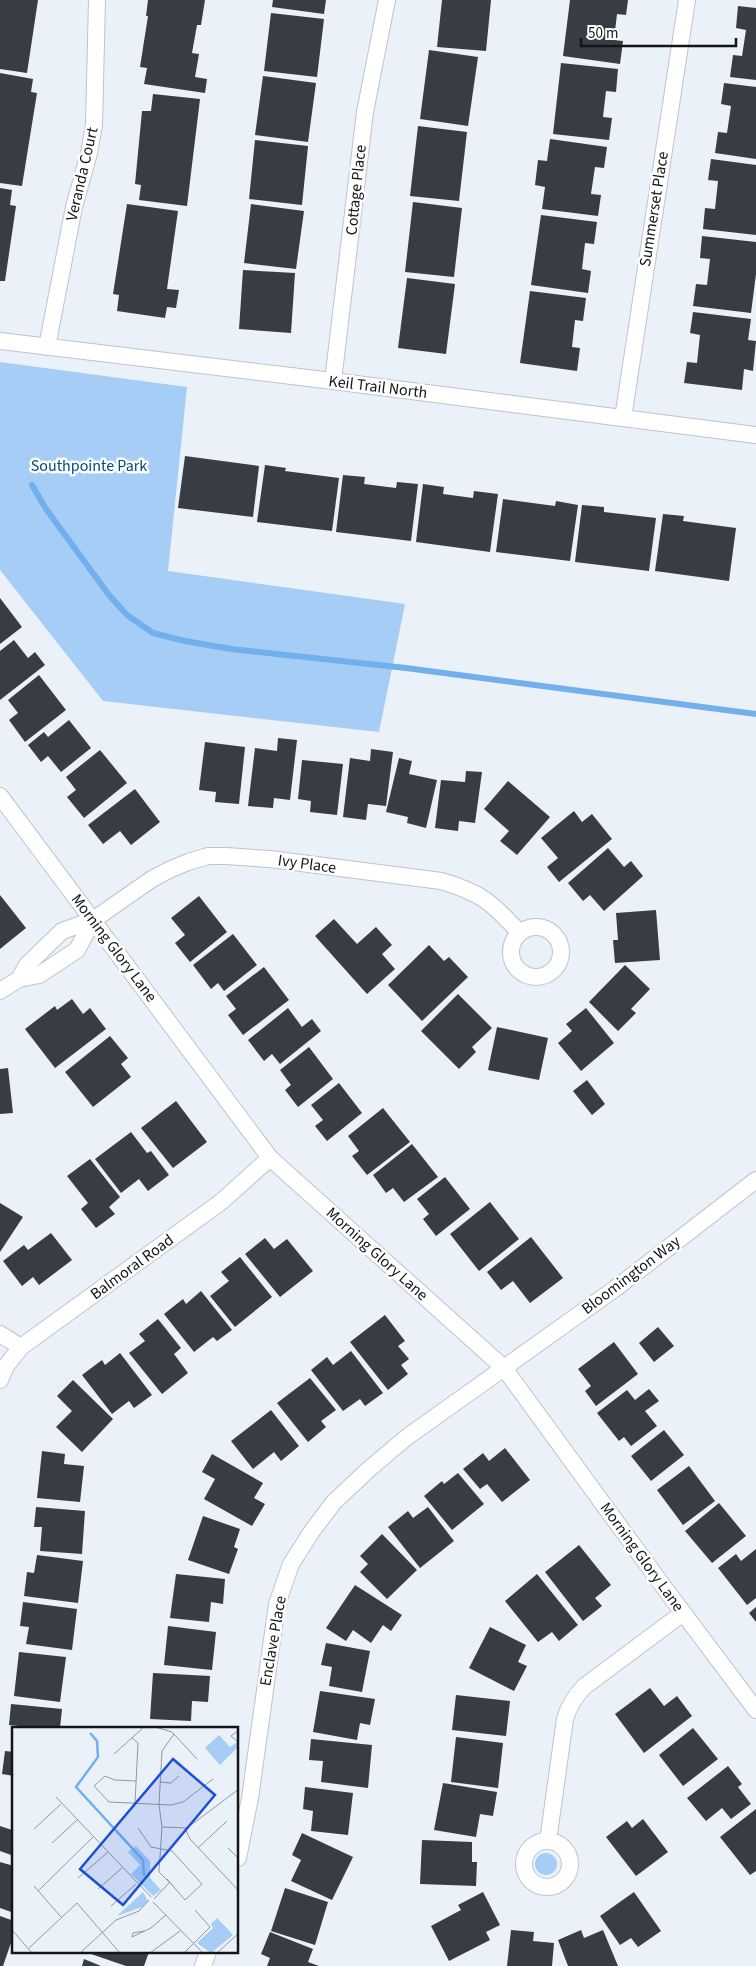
<svg xmlns="http://www.w3.org/2000/svg" width="756" height="1966" viewBox="0 0 756 1966" font-family="'Source Sans 3',sans-serif">
  <style>
    .green { fill: #a5cdf6 }
    .lines { fill: none; stroke-linecap: round; stroke-linejoin: round }
    .stream { stroke: #71afed; stroke-width: 6 }
    .building { fill: #373d43 }
    .minor-casing { stroke: #bdc4cb; stroke-width: 18 }
    .minor { stroke: #fff; stroke-width: 16 }
    .labels { text-anchor: middle; dominant-baseline: central; stroke-width: 5; stroke-linejoin: round; paint-order: stroke }
    .street-label { font-size: 16px; fill: #131518; stroke: #fff }
    .park-label { font-size: 16px; fill: #004981; stroke: #fff }
    .inset-river { fill: none; stroke: #71afed; stroke-width: 2.5 }
    .inset-road { fill: none; stroke: #94999f; stroke-width: 1 }
    .view { fill: #1d4ed8; fill-opacity: 0.15; stroke: #1d4ed8; stroke-width: 2.5 }
    .inset-edge { fill: none; stroke: #131518; stroke-width: 2.5 }
  </style>
  <rect width="100%" height="100%" fill="#eaf1f9"/>
  <!-- green -->
  <path class="green" d="M0,362L187,387L168,571L405,604L379,732L103,701L0,570Z
    M535 1864a11 11 0 1 1 22 0a11 11 0 1 1-22 0Z"/>
  <g class="lines">
    <!-- stream -->
    <path class="stream" d="M32,485L46,509L109,595L127,615L153,633L185,641L231,649L406,668L756,714"/>
  </g>
  <!-- building -->
  <path class="building" d="M0,0H38L27,73L0,69Z
    M148,0H205L201,25H197L192,53L199,54L195,77L207,79L205,93L144,84L147,68L140,67L148,16H146Z
    M273,0H326L324,14L272,7Z
    M442,0H491L486,51L437,47Z
    M570,0H628L626,15L617,14L614,40L623,41L620,64L563,56Z
    M738,6L756,8V80L730,77L733,55L742,56L746,30L736,28Z
    M271,13L324,19L317,77L264,71Z
    M429,50L478,57L468,126L420,119Z
    M561,63L618,69L616,92L606,91L603,117L612,118L609,140L553,134Z
    M0,73L33,79L31,92L37,93L22,186L0,183Z
    M263,76L316,83L308,142L255,135Z
    M724,83L756,87V159L715,153L718,132L727,133L731,106L721,104Z
    M153,94L200,99L187,206L139,200L141,185L135,184L142,111H151Z
    M418,126L467,132L459,201L410,196Z
    M550,139L607,147L604,168L595,167L591,194L601,195L598,216L542,209L545,187L535,185L538,160L547,161Z
    M255,140L308,146L302,205L249,199Z
    M711,159L756,165V235L703,229L705,208L715,209L718,181L708,180Z
    M0,188L12,190L10,205L16,206L5,281H0Z
    M413,202L462,208L454,277L405,272Z
    M127,204L178,211L167,289L179,290L176,308L167,307L165,318L117,311L119,295L113,294Z
    M251,204L304,211L296,269L244,263Z
    M541,215L597,222L594,244L585,243L582,269L591,271L588,293L531,285Z
    M702,236L756,242V274L751,313L693,306L696,284L707,285L710,259L700,258Z
    M243,270L295,273L291,333L239,329Z
    M407,278L455,284L446,354L398,348Z
    M530,291L586,298L583,321L575,320L572,347L580,348L577,371L520,363Z
    M693,312L751,319L748,340L756,341L753,371L744,369L742,390L684,383L687,362L697,363L700,335L690,333Z
    M185,456L259,466L253,517L178,508Z
    M265,465L286,468L285,471L339,478L332,531L257,522Z
    M343,475L365,477L364,484L396,488L397,482L418,484L411,541L336,532Z
    M423,484L444,487L443,494L473,498L474,491L498,494L490,552L416,542Z
    M503,499L555,506L556,501L578,505L570,561L496,552Z
    M582,505L604,507V512L656,518L649,571L575,562Z
    M663,514L684,516L683,521L736,528L729,581L655,571Z
    M0,598L22,627L0,644Z
    M14,640L28,658L35,652L45,665L0,700V651Z
    M39,675L66,710L25,742L9,720L18,713L8,700Z
    M69,720L91,748L61,772L48,756L41,762L28,745L44,732L48,737Z
    M278,738L297,740L290,800L274,798L273,808L248,806L255,748L277,751Z
    M205,742L245,747L239,804L215,802L216,792L199,790Z
    M371,749L393,752L386,806L368,804L366,820L343,817L350,758L370,761Z
    M100,750L127,783L84,818L67,797L76,790L66,777Z
    M399,758L412,761L409,774L437,780L426,828L407,823L408,817L386,812Z
    M302,760L343,764L337,815L310,812L311,801L298,799Z
    M466,771L482,772L475,823L459,821L458,831L435,828L441,780L465,782Z
    M508,781L550,817L517,855L500,841L509,831L484,809Z
    M135,789L160,822L131,845L120,831L103,844L88,825Z
    M574,811L582,822L592,814L612,839L559,882L547,867L558,858L541,838Z
    M608,848L624,867L631,861L643,876L604,911L590,895L583,901L568,883Z
    M0,895L26,928L0,949Z
    M199,896L227,932L190,962L175,943L185,935L171,918Z
    M656,910L660,960L615,963L613,940H618L616,913Z
    M334,919L357,944L376,927L392,945L382,954L395,969L367,994L315,936Z
    M233,934L257,965L224,991L218,983L211,989L193,965Z
    M429,945L444,961L449,957L468,977L422,1021L388,985Z
    M625,965L650,989L631,1009L636,1013L618,1031L589,1002Z
    M264,967L289,1000L243,1035L228,1015L236,1009L226,996Z
    M458,994L492,1028L472,1047L476,1052L459,1069L421,1031Z
    M72,999L83,1014L90,1008L106,1029L55,1068L25,1029L55,1006L57,1010Z
    M288,1008L302,1027L312,1019L321,1031L280,1064L272,1054L264,1061L248,1040Z
    M586,1008L614,1043L581,1071L558,1043L572,1031L566,1024Z
    M497,1027L548,1038L539,1080L488,1070Z
    M110,1036L128,1058L121,1064L131,1077L93,1107L65,1072Z
    M309,1047L333,1079L298,1107L285,1090L291,1085L280,1070Z
    M8,1068L13,1113L0,1114V1069Z
    M587,1080L605,1104L592,1115L573,1091Z
    M339,1083L362,1113L327,1141L315,1126L323,1120L311,1105Z
    M176,1101L207,1142L173,1168L141,1128Z
    M383,1108L410,1142L367,1175L352,1156L359,1151L348,1136Z
    M131,1132L147,1153L151,1151L169,1175L148,1191L139,1179L121,1193L95,1159Z
    M412,1144L438,1177L404,1202L393,1188L386,1193L373,1175Z
    M90,1159L120,1197L109,1207L115,1214L96,1228L81,1209L88,1203L67,1176Z
    M445,1177L470,1209L436,1236L423,1219L429,1214L417,1199Z
    M490,1202L519,1239L479,1271L450,1234Z
    M0,1203L23,1217L0,1252Z
    M51,1233L72,1260L39,1285L33,1277L22,1286L3,1261L24,1245L28,1250Z
    M531,1237L563,1278L530,1303L513,1281L501,1290L487,1272Z
    M265,1238L274,1249L287,1239L313,1271L280,1297L245,1254Z
    M240,1257L272,1297L235,1327L210,1296L229,1281L221,1272Z
    M201,1291L232,1330L217,1341L213,1337L194,1352L164,1314L183,1299L186,1304Z
    M385,1315L405,1341L398,1346L409,1359L401,1365L408,1374L388,1390L350,1342Z
    M158,1319L181,1348L174,1354L188,1373L162,1394L129,1353L145,1341L139,1334Z
    M658,1327L674,1346L654,1362L639,1343Z
    M614,1342L638,1374L596,1406L585,1391L591,1386L578,1369Z
    M351,1351L383,1393L365,1406L360,1399L343,1411L311,1370L327,1357L333,1365Z
    M120,1353L152,1395L134,1408L129,1401L112,1414L82,1375L102,1360L105,1365Z
    M310,1378L336,1410L321,1421L326,1427L308,1442L277,1403Z
    M73,1380L113,1419L82,1452L56,1427L72,1411L57,1396Z
    M649,1389L659,1401L645,1411L657,1426L631,1446L624,1437L619,1441L597,1413L627,1390L635,1400Z
    M271,1410L299,1446L281,1461L274,1452L253,1469L231,1441Z
    M664,1430L684,1455L651,1481L631,1456Z
    M505,1448L530,1480L502,1502L487,1484L480,1489L463,1469L483,1453L489,1461Z
    M42,1451L65,1454L64,1464L84,1466L80,1502L37,1498Z
    M212,1454L263,1483L254,1498L265,1504L252,1526L204,1499L215,1479L202,1472Z
    M689,1466L715,1501L683,1525L657,1490Z
    M458,1473L484,1504L452,1530L424,1496L442,1481L444,1484Z
    M719,1503L746,1536L712,1563L685,1531Z
    M36,1507L85,1511L82,1554L40,1551L42,1527H34Z
    M428,1507L454,1541L420,1568L388,1527L408,1511L413,1518Z
    M203,1516L240,1529L234,1547L238,1549L229,1574L188,1560Z
    M382,1534L417,1570L387,1599L360,1572L368,1564L360,1556Z
    M579,1545L611,1585L595,1598L602,1606L583,1621L545,1572Z
    M756,1549V1598L747,1605L718,1568L736,1554L741,1561Z
    M37,1555L83,1561L78,1603L24,1596L27,1572L34,1573Z
    M176,1574L225,1579L223,1604L211,1602L209,1622L170,1618Z
    M537,1574L578,1625L559,1641L552,1632L538,1642L505,1601Z
    M355,1585L402,1615L391,1631L383,1625L371,1643L353,1630L346,1641L326,1628Z
    M23,1602L77,1609L72,1650L26,1644L29,1627L20,1626Z
    M756,1607V1622L749,1613Z
    M168,1626L216,1632L212,1670L164,1665Z
    M490,1627L526,1645L518,1662L527,1666L514,1691L469,1668Z
    M326,1643L370,1651L362,1692L329,1686L332,1667L321,1665Z
    M19,1652L66,1657L60,1702L14,1696Z
    M153,1673L210,1676L208,1702L192,1701L191,1721L150,1719Z
    M650,1688L664,1706L677,1696L692,1716L644,1753L615,1714Z
    M320,1691L375,1699L370,1725L360,1723L357,1740L313,1732Z
    M456,1695L510,1701L506,1736L452,1730Z
    M11,1704L62,1709L60,1728H19V1726L9,1725Z
    M693,1728L718,1759L683,1786L659,1755Z
    M456,1737L503,1743L498,1788L451,1782Z
    M311,1739L372,1745L368,1788L321,1782L323,1761L309,1760Z
    M5,1751L14,1752V1776L2,1774Z
    M728,1766L742,1784L738,1787L751,1804L731,1819L722,1808L706,1821L687,1798Z
    M443,1783L497,1792L493,1816L480,1814L476,1837L434,1830Z
    M305,1787L353,1793L348,1835L311,1831L313,1811L303,1809Z
    M756,1809V1871L750,1875L720,1837Z
    M643,1819L668,1852L636,1876L606,1837L627,1821L632,1828Z
    M0,1826L12,1830L14,1826V1856L0,1851Z
    M302,1833L353,1857L332,1900L291,1881L301,1860L292,1855Z
    M422,1840L472,1842V1862H477L476,1886L420,1884Z
    M0,1862L14,1866V1913L0,1908Z
    M285,1888L328,1902L315,1945L271,1931Z
    M483,1892L500,1925L486,1932L490,1940L449,1961L431,1926L461,1910L458,1905Z
    M634,1892L661,1931L638,1947L631,1938L620,1945L600,1916Z
    M0,1916L14,1921V1934L3,1966H0Z
    M511,1930L534,1932L533,1941L554,1943L552,1966H507Z
    M581,1930L584,1938L603,1930L618,1966H568L558,1940Z
    M270,1932L313,1949L308,1962L319,1966H267L270,1958L261,1954Z
    M91,1952H149L144,1966H126L91,1954Z
    M84,1959L101,1966H82Z"/>
  <g class="lines">
    <!-- minor casing -->
    <g class="minor-casing">
      <path id="minor" d="M0,341L333,381L756,435
        M47,347L74,207L89,153L94,125L97,0
        M333,381L365,112L387,0
        M623,418L687,0
        M0,796L270,1158L504,1368L660,1582L756,1710
        M511 952a25 25 0 1 1 50 0a25 25 0 1 1-50 0Z
        M19,979L39,975L77,950L93,920
        M0,991L19,979L27,965L62,931L93,920L152,879L169,870L188,862L208,856H226L270,859L441,881C482,893 491,902 519,932
        M0,1334L21,1347
        M0,1380L6,1366L21,1347L221,1202L270,1158
        M524 1864a23 23 0 1 1 46 0a23 23 0 1 1-46 0Z
        M548,1841L565,1719C569,1705 575,1696 585,1686L683,1613
        M238,1858L250,1798L277,1604L291,1564L312,1531L334,1502L368,1470L407,1437L616,1288L756,1180
        M203,1966L208,1952"/>
    </g>
    <!-- minor -->
    <use href="#minor" class="minor"/>
  </g>
  <g class="labels">
    <!-- street labels -->
    <g class="street-label">
      <text transform="translate(82 174) rotate(-77)">Veranda Court</text>
      <text transform="translate(356 190) rotate(-84)">Cottage Place</text>
      <text transform="translate(654 209) rotate(-81)">Summerset Place</text>
      <text transform="translate(378 387) rotate(7)">Keil Trail North</text>
      <text transform="translate(307 864) rotate(8)">Ivy Place</text>
      <text transform="translate(114 948) rotate(53)">Morning Glory Lane</text>
      <text transform="translate(377 1254) rotate(42)">Morning Glory Lane</text>
      <text transform="translate(132 1267) rotate(-36)">Balmoral Road</text>
      <text transform="translate(631 1275) rotate(-37)">Bloomington Way</text>
      <text transform="translate(642 1557) rotate(54)">Morning Glory Lane</text>
      <text transform="translate(273 1641) rotate(-80)">Enclave Place</text>
    </g>
    <!-- park labels -->
    <g class="park-label">
      <text x="89" y="466">Southpointe Park</text>
    </g>
  </g>
  <!-- overview -->
  <g transform="translate(12 1727)">
    <rect width="226" height="226" fill="#eaf1f9"/>
    <path d="M207,8L218,20L224,16L227,19L208,38L193,21ZM124,119L138,134V151L149,163L141,169L119,147L128,138L116,125ZM131,165L136,174L130,180L105,189ZM205,191L221,208L199,226L185,216L201,201L199,197Z" fill="#a5cdf6"/>
    <path class="inset-river" d="M78,6L85,14L86,30L64,60L131,133L132,149"/>
    <path class="inset-road" d="M143,0L160,5L185,32M227,3L219,9L227,16M120,11L126,16L123,76M102,27L132,0M124,54L103,53L93,49L82,59L97,75L159,78L171,75L201,52M148,55L159,56L167,49M44,70L139,170M150,100L175,101L227,62M126,101L139,120L160,124L190,157L173,173L155,152M173,101L178,112L227,164M22,102L49,77M40,116L65,93M186,121L215,94L212,97M219,124L216,121L227,132M66,151L96,125M22,159L49,190M162,160L147,145L150,100L147,78L150,24L162,7M86,162L110,141M26,164L81,110M142,172L157,156M141,175L191,226M99,179L124,157M0,203L20,226M132,204L121,206L120,210L139,201L154,188M17,221L65,176L108,226M68,226L104,193L127,184L137,173M138,226L168,204M172,226L198,200L183,183M205,226L227,206"/>
    <path class="view" d="M161,32L203,68L111,178L68,142Z"/>
    <rect width="226" height="226" class="inset-edge"/>
  </g>
  <!-- scale -->
  <path d="M581 38v8h155v-8" fill="none" stroke="#131518" stroke-width="2.5"/>
  <text x="588" y="38" font-size="15" fill="#131518" stroke="#ffffff" stroke-width="4" paint-order="stroke">50 m</text>
</svg>
